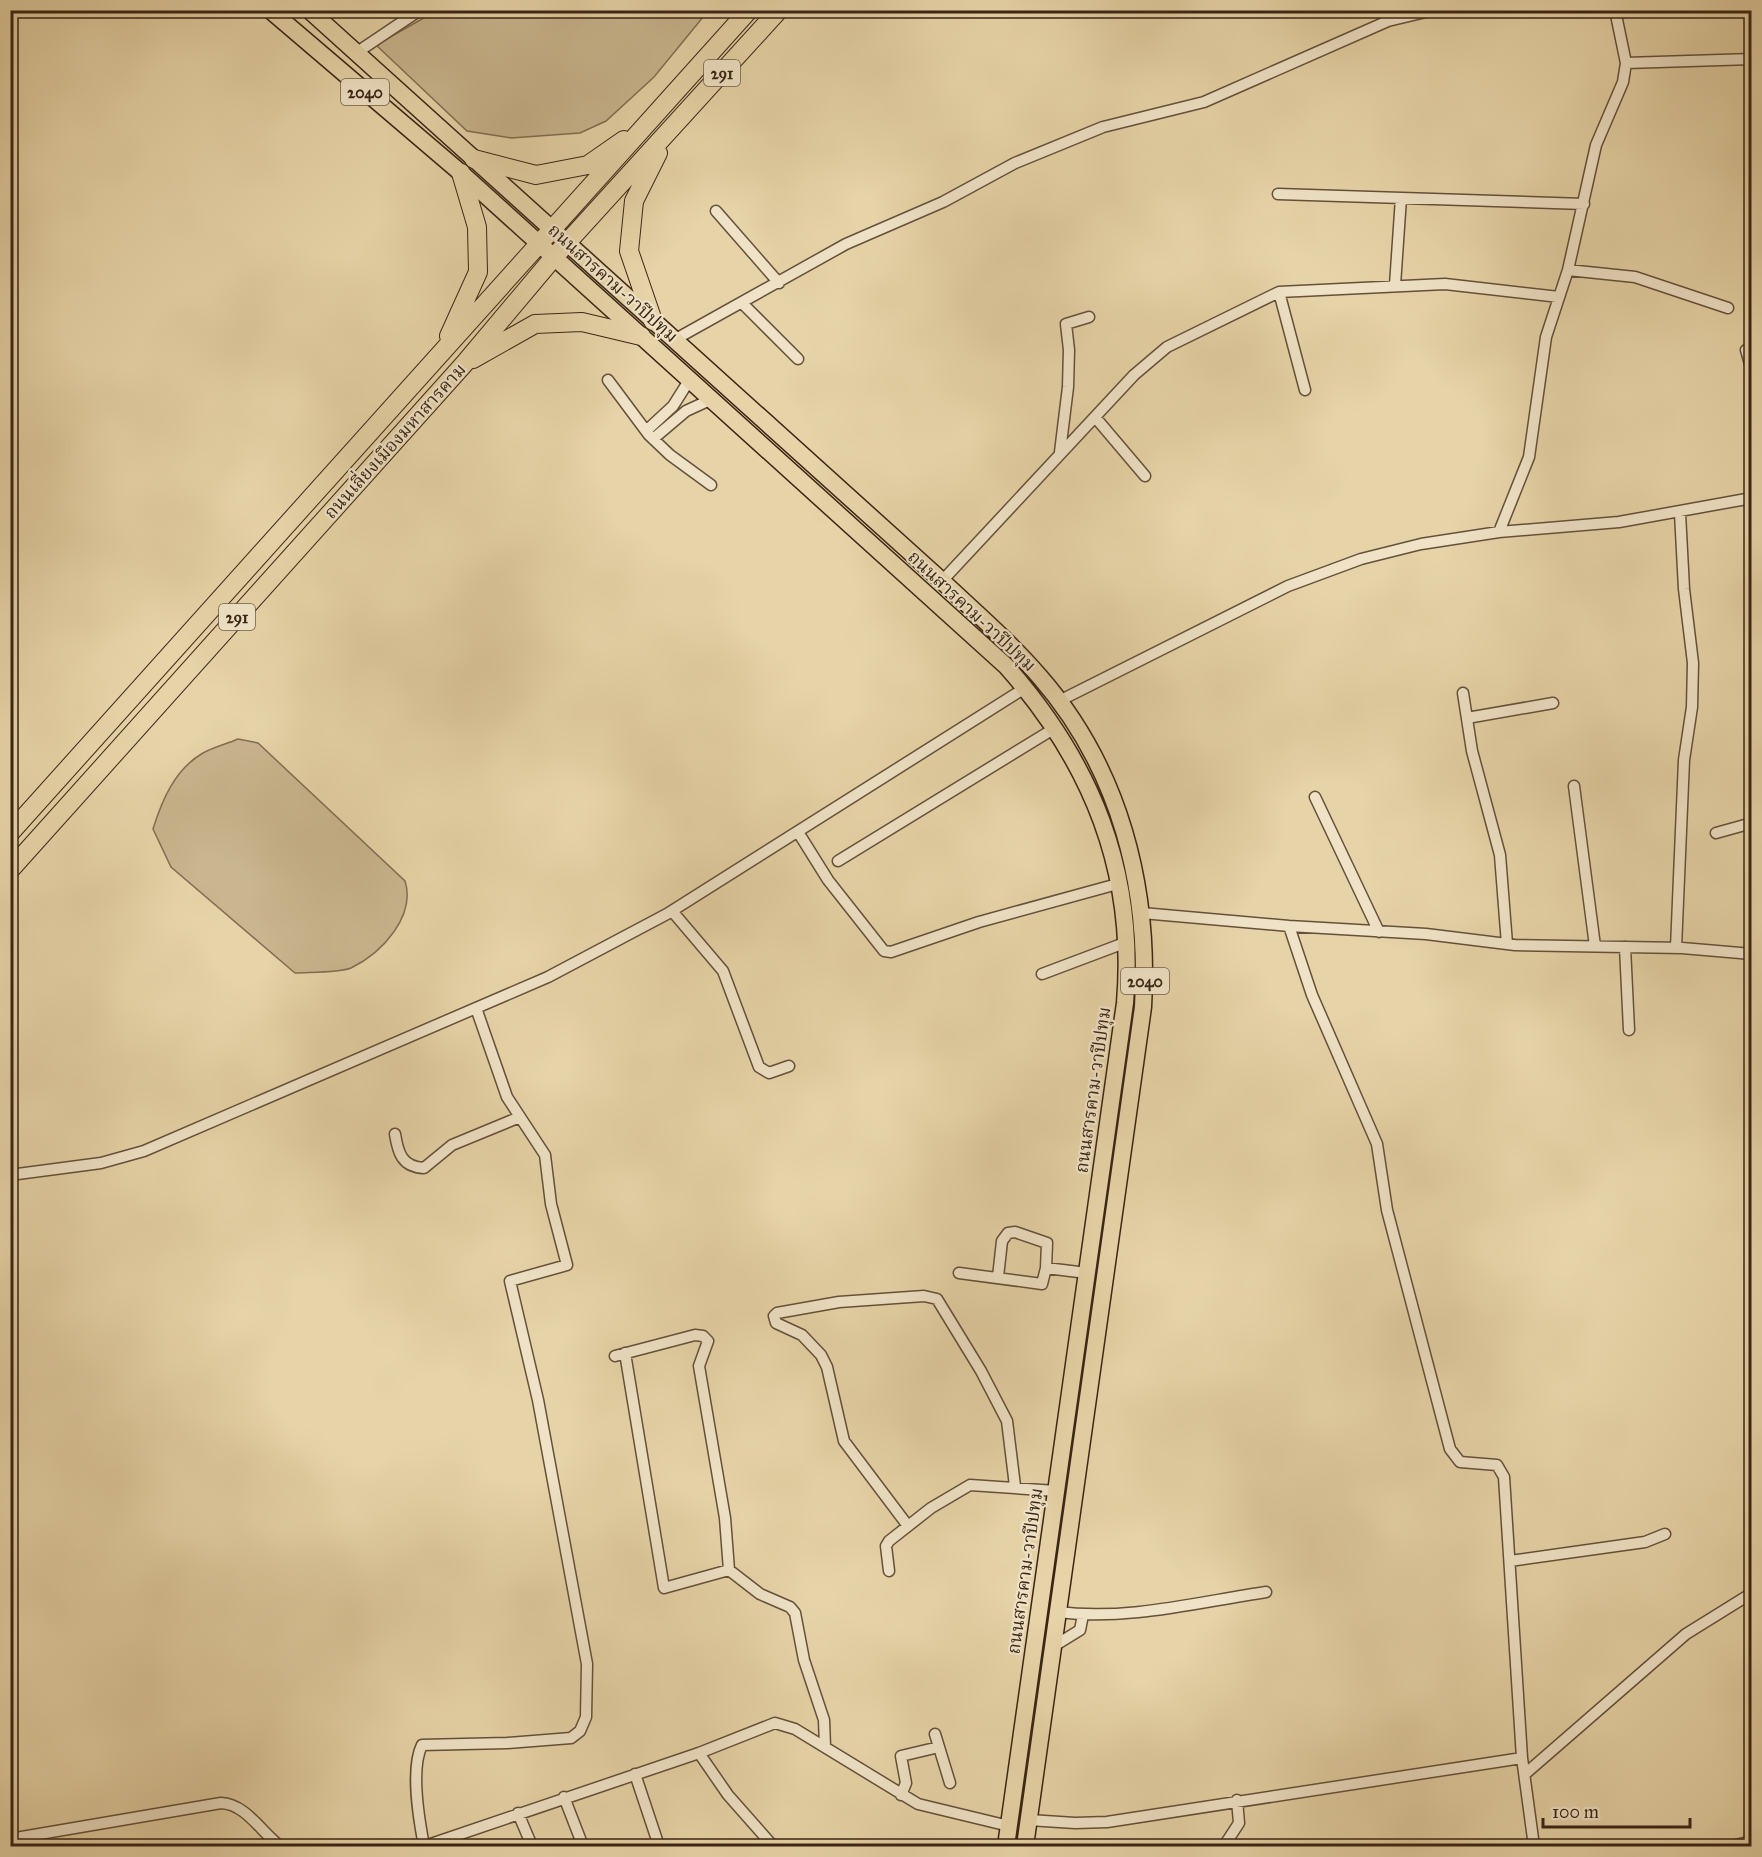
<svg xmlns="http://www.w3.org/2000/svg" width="1762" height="1857" viewBox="0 0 1762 1857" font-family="'IM FELL Great Primer','Noto Serif Thai',serif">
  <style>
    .green { fill: #c9b58e; stroke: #826d52; stroke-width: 1.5 }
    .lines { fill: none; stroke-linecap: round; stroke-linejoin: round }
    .minor-casing { stroke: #65503a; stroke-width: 13 }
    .primary-casing { stroke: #3a2515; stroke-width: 19 }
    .trunk-casing { stroke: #3a2515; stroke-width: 20 }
    .minor { stroke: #efe2c6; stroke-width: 10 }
    .primary { stroke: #e6d3a7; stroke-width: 16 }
    .trunk { stroke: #e6d3a7; stroke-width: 18 }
    .labels { text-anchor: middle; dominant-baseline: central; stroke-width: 4.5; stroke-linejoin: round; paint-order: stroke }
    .shield { fill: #efe2c6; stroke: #705e4a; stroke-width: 1.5 }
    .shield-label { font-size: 16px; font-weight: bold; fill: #3a2515 }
    .street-label { font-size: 18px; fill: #3a2515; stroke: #efe2c6 }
  </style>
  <rect width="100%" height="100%" fill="#e6d3a7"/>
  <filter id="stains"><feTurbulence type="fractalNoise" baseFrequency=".00333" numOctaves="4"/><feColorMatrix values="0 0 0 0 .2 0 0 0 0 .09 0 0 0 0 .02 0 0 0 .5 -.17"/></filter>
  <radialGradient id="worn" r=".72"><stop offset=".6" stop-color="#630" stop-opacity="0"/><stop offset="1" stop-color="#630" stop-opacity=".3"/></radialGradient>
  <!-- green -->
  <path class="green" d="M436,11H708L654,77L606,121L580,133L511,138L467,131L376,45Z
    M238,739L258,743L405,881C416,916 382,953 351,968C339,973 309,972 295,973L171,867L153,829C162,800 175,769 203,753C213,747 227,744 238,739Z"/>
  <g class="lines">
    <!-- minor casing -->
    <g class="minor-casing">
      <path id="minor" d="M356,53L420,10
        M1626,63L1752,59
        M1278,194L1584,204
        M716,211L779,283
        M1568,270L1635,277L1728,308
        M1395,285L1401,198
        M1279,292L1305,390
        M742,303L798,359
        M674,340L846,244L943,202L1015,163L1103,127L1204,102L1388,21L1434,10
        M1746,350L1752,371
        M608,380L649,435L670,455L711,485
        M1095,417L1145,476
        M646,431L673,406L690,379
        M653,439L686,411L712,399
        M1060,452L1068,387L1069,350L1066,324L1089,317
        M1499,532L1529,457L1546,337L1568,270L1596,145L1623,82L1626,63L1615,10
        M942,581L1134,375L1167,347L1279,292L1445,284L1559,297
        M1463,693L1472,751L1500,855L1507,944
        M1059,701L1288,586L1361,559L1421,544L1499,532L1619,522L1752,498
        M1467,718L1553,703
        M1574,786L1595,946
        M1315,797L1379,932
        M798,832L828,880L884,951L891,952L979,922L1121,883
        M1716,833L1752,823
        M838,861L1055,728
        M672,911L723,971L759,1067L769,1073L789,1066
        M1142,913L1289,926L1426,934L1515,945L1682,948L1752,954
        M1289,926L1312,995L1377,1144L1387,1210L1450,1449L1460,1462L1497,1465L1504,1477L1522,1758L1534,1846
        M1625,947L1629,1030
        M1676,948L1684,760L1692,707L1693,663L1684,589L1680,513
        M1042,974L1127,942
        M395,1134C398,1153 402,1167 424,1168L452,1145L520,1117
        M10,1175L101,1163L144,1151L548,977L667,914L1025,688
        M1046,1268L1087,1273
        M959,1273L1042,1284L1046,1268L1047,1243L1015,1232L1008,1233L1002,1241L998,1277
        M625,1353L664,1588L729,1570
        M615,1356L695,1335L703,1336L708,1341L699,1366L725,1518L729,1570L760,1594L790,1607L795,1613L804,1660L824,1720L825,1747
        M908,1526L844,1441L827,1367L821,1355L802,1335L776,1323L774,1316L777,1313L839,1302L924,1296L937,1299L981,1371L1007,1421L1015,1486
        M1510,1561L1645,1542L1665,1534
        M889,1571L886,1546L889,1541L931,1508L970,1485L1056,1491
        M1058,1612C1127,1621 1198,1602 1266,1592
        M1054,1646L1080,1630L1083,1615
        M935,1734L950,1783
        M699,1753L728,1795L773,1846
        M635,1774L659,1846
        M1525,1774L1686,1634L1752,1593
        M901,1795L906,1783L901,1756L939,1747
        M564,1797L583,1846
        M518,1813L532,1846
        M1029,1820L1075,1823L1107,1822L1522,1758
        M10,1839L221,1803C246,1804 261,1832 280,1846
        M424,1846C419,1820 410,1769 422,1745L507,1743L571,1738L580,1731L586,1717L587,1664L538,1400L510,1281L567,1265L551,1204L545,1155L507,1097L476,1008
        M425,1846L699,1753L775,1723L795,1729L918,1804L1009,1826
        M1224,1846L1239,1823L1237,1800
        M1732,1846L1752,1841"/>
    </g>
    <!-- primary casing -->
    <g class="primary-casing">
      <path id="primary" d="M270,10L461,173L1006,666C1092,763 1136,872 1125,1003L1006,1846
        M309,10L942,581C975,612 1010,642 1040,677C1120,769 1150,887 1143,1007L1025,1846"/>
    </g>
    <!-- trunk casing -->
    <g class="trunk-casing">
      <path id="trunk" d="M474,159L536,175L588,165L624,140
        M653,321L629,251L634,201L658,153
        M449,336L478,272L477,227L461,173
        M473,359L535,324L582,322L641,336
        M10,833L749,10
        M10,870L464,364L554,257L779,10"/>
    </g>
    <!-- minor -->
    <use href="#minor" class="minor"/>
    <!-- primary -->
    <use href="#primary" class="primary"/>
    <!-- trunk -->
    <use href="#trunk" class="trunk"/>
  </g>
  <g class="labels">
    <!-- shield labels -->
    <g class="shield">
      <rect x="704" y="60" width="36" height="26" rx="4.5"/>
      <rect x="341" y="79" width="48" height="26" rx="4.5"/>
      <rect x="219" y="604" width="36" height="26" rx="4.5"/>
      <rect x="1121" y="968" width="48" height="26" rx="4.5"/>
    </g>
    <g class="shield-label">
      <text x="722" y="73">291</text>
      <text x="365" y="92">2040</text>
      <text x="237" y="617">291</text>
      <text x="1145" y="981">2040</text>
    </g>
    <!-- street labels -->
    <g class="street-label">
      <text transform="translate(613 283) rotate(42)">ถนนสารคาม-วาปีปทุม</text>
      <text transform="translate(395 441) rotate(-48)">ถนนเลี่ยงเมืองมหาสารคาม</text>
      <text transform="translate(972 611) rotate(43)">ถนนสารคาม-วาปีปทุม</text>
      <text transform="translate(1093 1090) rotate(-82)">ถนนสารคาม-วาปีปทุม</text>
      <text transform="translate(1025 1571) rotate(-82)">ถนนสารคาม-วาปีปทุม</text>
    </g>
  </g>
  <!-- margin -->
  <rect width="1762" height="1857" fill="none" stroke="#e6d3a7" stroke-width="36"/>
  <rect x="12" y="12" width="1738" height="1833" fill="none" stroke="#3a2515" stroke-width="3"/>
  <rect x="18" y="18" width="1726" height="1821" fill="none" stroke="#3a2515" stroke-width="1.5"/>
  <!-- scale -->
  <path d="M1543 1818v9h147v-9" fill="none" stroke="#3a2515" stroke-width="3"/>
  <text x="1552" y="1818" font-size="18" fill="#3a2515" stroke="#efe2c6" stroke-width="4.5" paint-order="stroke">100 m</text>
  <rect width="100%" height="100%" filter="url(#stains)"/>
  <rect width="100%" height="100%" fill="url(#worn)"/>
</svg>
